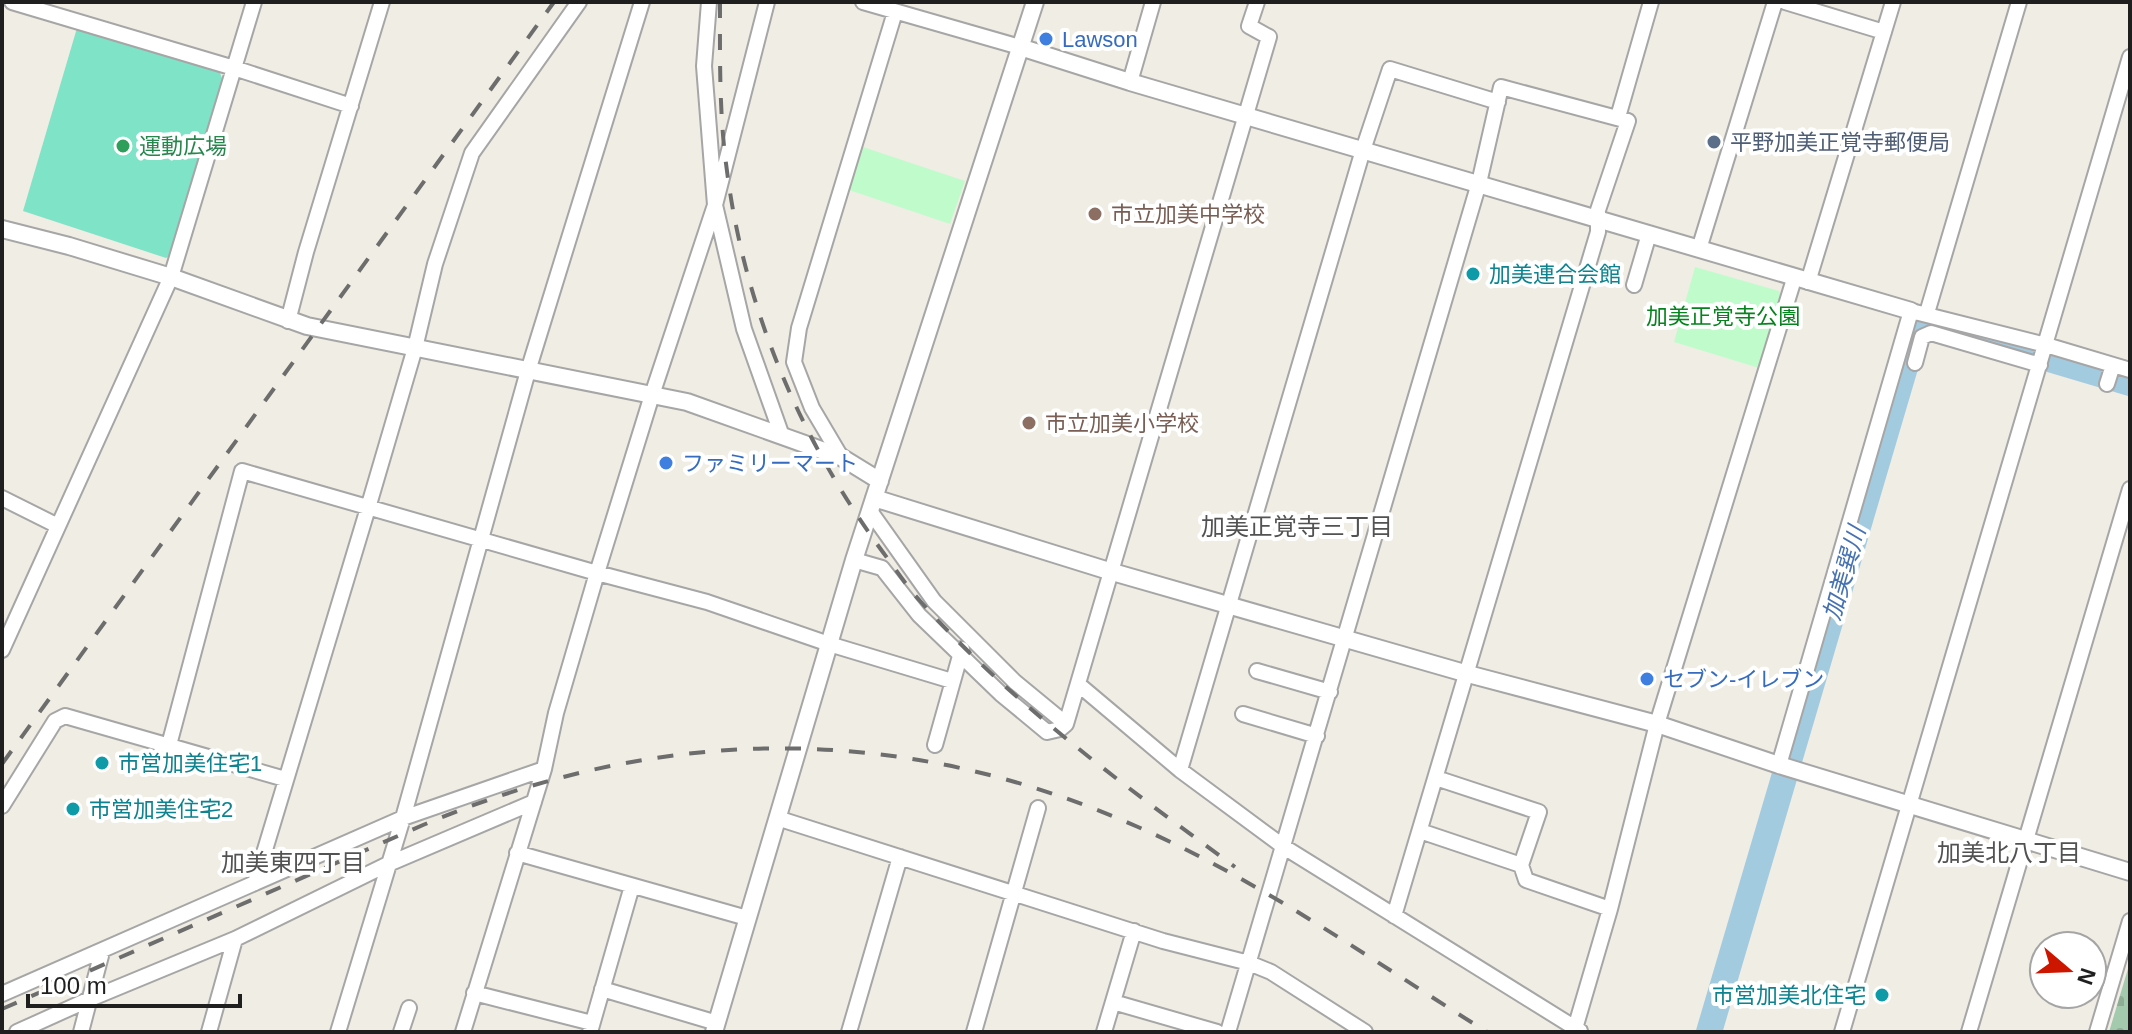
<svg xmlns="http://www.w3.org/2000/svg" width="2132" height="1034" viewBox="0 0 2132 1034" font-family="Helvetica,'Noto Sans JP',sans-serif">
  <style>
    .cemetery { fill: url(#cemetery-stones) }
    .park { fill: #c0fccb }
    .pitch { fill: #7fe3c7 }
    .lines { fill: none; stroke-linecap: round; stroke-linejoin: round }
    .river { stroke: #a3cbe0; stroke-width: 26 }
    .minor-casing { stroke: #a6a6a6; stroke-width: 18 }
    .tertiary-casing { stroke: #a6a6a6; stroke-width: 20 }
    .minor { stroke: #fff; stroke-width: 14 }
    .tertiary { stroke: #fff; stroke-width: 16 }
    .rail { stroke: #6d6d6d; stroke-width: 4; stroke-dasharray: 16 16; stroke-linecap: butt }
    .shop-dot { fill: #3f7fe0; stroke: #fff; stroke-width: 3 }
    .service-dot { fill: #5c6f8a; stroke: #fff; stroke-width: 3 }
    .leisure-dot { fill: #2e9e5b; stroke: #fff; stroke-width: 3 }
    .education-dot { fill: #8d6e63; stroke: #fff; stroke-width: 3 }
    .culture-dot { fill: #0f9aa8; stroke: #fff; stroke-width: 3 }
    .labels { text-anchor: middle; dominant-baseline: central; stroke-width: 8; stroke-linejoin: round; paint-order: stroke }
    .shop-label { font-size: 22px; fill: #366cbe; stroke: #fff; text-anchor: start }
    .service-label { font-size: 22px; fill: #4e5e75; stroke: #fff; text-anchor: start }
    .leisure-label { font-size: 22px; fill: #27864d; stroke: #fff; text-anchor: start }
    .education-label { font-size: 22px; fill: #785e54; stroke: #fff; text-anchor: start }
    .culture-label { font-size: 22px; fill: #0d838f; stroke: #fff; text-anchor: start }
    .park-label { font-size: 22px; fill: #06831e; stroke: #fff }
    .neighbourhood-label { font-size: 24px; fill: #525252; stroke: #fff }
    .water-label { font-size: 24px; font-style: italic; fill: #4671b3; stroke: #fff }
  </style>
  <defs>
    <pattern id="cemetery-stones" width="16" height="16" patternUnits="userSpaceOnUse" patternTransform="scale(2)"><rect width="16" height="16" fill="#a4caae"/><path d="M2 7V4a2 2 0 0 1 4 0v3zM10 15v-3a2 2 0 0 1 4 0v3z" fill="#8dad95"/></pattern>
  </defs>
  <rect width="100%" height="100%" fill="#f0ede4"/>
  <!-- cemetery -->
  <path class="cemetery" d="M2130,962V1032H2109Z"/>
  <!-- park -->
  <path class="park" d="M860,146L965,181L950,224L846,189Z
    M1695,267L1779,291L1781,296L1759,368L1674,342Z"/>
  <!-- pitch -->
  <path class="pitch" d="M77,28L219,70L223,81L172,255L166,258L23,211Z"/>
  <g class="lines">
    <!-- river -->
    <path class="river" d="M1709,1032L1916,330L1928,323L2130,383"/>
    <!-- minor casing -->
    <g class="minor-casing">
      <path id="minor" d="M12,2L234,68L351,106
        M709,2L704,66L715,205L744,329L782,436
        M863,2L1020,47
        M1785,2L1884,32
        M1130,82L1153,2
        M1618,117L1651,2
        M1699,249L1775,2
        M1808,282L1893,2
        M1634,285L1649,234
        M1927,313L2019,2
        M288,321L306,252L382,2
        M1915,363L1922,337L1931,333L2040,365
        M2107,384L2113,365
        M841,457L812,408L794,362L799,328L895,12
        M2,498L58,526
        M870,511L934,601L1015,682L1066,724
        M854,560L882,568L919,615L1001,694L1047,732L1060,729L1066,724L1269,37L1249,26L1257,2
        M2,650L171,277L254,2
        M1257,671L1330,692
        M1078,684L1180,770L1284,847L1580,1031
        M1243,714L1317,736
        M169,745L242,471L597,573L707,602L829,644L952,681
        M935,745L962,649
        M1779,765L1911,311L2046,345L2130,370
        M1180,770L1363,150L1390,69L1498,102
        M1436,778L1539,812L1521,865L1526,880L1610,909
        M2,806L55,721L65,716L285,779
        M777,818L1163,941L1249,963L1271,972L1365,1032
        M1420,831L1521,865
        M517,853L747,918
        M255,883L368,508L415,348L435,264L472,153L579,2
        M602,989L717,1023
        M474,993L592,1023
        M2,994L403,818L544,769
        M1113,1002L1217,1032
        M17,1032L90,999L235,939L386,865L534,802
        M81,1032L102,952
        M209,1032L235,939
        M338,1032L403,818L528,371L642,2
        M401,1032L409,1008
        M463,1032L544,769L556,713L597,573L652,395L715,205L767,2
        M590,1032L632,886
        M849,1032L900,857
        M974,1032L1038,808
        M1104,1032L1134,931
        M1228,1032L1479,183L1501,87L1628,121L1598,210V232L1394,916
        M1574,1032L1610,909L1657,724L1794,279
        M1842,1032L2130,57
        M1969,1032L2130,489
        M2097,1032L2130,921"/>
    </g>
    <!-- tertiary casing -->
    <g class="tertiary-casing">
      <path id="tertiary" d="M1020,47L1130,82L1911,311
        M2,229L69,246L171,277L307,326L687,402L841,457L880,481
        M874,498L1109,571L1468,674L1657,724L1779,765L2130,872
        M714,1032L854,560L1035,2"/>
    </g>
    <!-- minor -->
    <use href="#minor" class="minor"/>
    <!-- tertiary -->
    <use href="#tertiary" class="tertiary"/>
    <!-- rail -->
    <path class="rail" d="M720,2C720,59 719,115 727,171C745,312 803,446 888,559C898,573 909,589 921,602C1013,705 1125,786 1235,867
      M2,764L554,2
      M2,1009L423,825C662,724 899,721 1138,827C1261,881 1373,961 1487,1032"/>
  </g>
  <!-- markers -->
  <g class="shop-dot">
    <circle cx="1046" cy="39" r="8"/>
    <circle cx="666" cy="463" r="8"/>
    <circle cx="1647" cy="679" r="8"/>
  </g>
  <circle class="service-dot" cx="1714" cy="142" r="8"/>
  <circle class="leisure-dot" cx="123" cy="146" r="8"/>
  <g class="education-dot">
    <circle cx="1095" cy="214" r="8"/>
    <circle cx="1029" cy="423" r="8"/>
  </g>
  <g class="culture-dot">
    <circle cx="1473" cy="274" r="8"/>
    <circle cx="102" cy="763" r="8"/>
    <circle cx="73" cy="809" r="8"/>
    <circle cx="1882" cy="995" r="8"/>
  </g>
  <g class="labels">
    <!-- shop labels -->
    <g class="shop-label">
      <text x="1062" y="39">Lawson</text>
      <text x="682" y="463">ファミリーマート</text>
      <text x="1663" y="679">セブン-イレブン</text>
    </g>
    <!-- service labels -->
    <g class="service-label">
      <text x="1730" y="142">平野加美正覚寺郵便局</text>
    </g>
    <!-- leisure labels -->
    <g class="leisure-label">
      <text x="139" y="146">運動広場</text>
    </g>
    <!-- education labels -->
    <g class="education-label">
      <text x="1111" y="214">市立加美中学校</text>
      <text x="1045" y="423">市立加美小学校</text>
    </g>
    <!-- culture labels -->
    <g class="culture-label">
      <text x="1489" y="274">加美連合会館</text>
      <text x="118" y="763">市営加美住宅1</text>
      <text x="89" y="809">市営加美住宅2</text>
      <text x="1866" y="995" text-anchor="end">市営加美北住宅</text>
    </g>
    <!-- park labels -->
    <g class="park-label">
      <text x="1723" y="316">加美正覚寺公園</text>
    </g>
    <!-- neighbourhood labels -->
    <g class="neighbourhood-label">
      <text x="1297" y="526">加美正覚寺三丁目</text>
      <text x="2009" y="852">加美北八丁目</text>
      <text x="293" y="862">加美東四丁目</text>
    </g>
    <!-- water labels -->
    <g class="water-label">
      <text transform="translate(1844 573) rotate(-74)">加美巽川</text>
    </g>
  </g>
  <!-- border -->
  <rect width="2132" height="1034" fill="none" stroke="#1f1f1f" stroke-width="8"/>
  <!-- north arrow -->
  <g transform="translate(2068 970) rotate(109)"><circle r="38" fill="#ffffff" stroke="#a5a5a5" stroke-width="2"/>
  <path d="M0-6L14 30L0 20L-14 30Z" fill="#cd1600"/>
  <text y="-12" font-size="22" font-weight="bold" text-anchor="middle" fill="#1f1f1f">N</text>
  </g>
  <!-- scale -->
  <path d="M28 994v12h212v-12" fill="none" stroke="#1f1f1f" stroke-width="4"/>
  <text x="40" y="994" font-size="24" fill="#1f1f1f" stroke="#ffffff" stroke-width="6" paint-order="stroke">100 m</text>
</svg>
